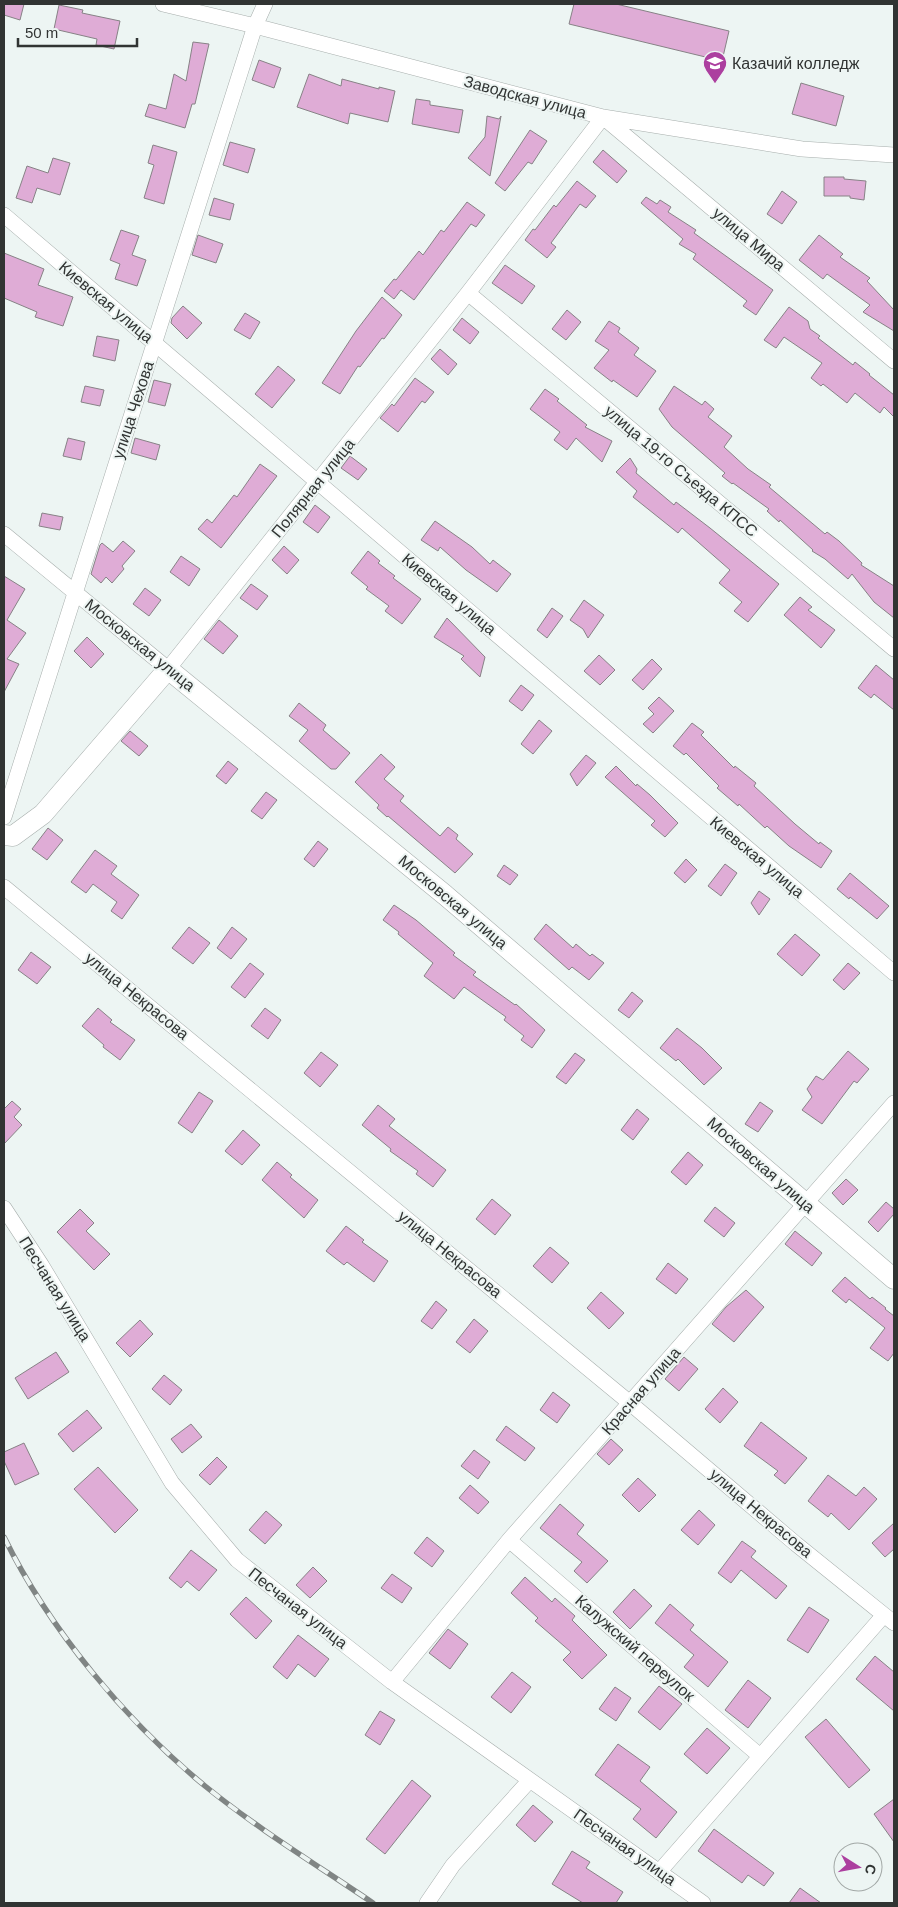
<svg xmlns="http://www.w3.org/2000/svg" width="898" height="1907" viewBox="0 0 898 1907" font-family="Arial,sans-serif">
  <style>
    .building { fill: #dfacd6; stroke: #878286 }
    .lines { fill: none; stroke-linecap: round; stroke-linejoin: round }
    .minor-casing { stroke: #a7aeac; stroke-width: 16 }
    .major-casing { stroke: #a7aeac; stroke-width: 21 }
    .minor { stroke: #fff; stroke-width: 15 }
    .major { stroke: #fff; stroke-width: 20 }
    .rail-casing { stroke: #808584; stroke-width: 5.5 }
    .rail { stroke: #edf5f3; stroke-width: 4; stroke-dasharray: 11; stroke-linecap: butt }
    .labels { text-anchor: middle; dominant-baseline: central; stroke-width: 4; stroke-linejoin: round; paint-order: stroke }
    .poi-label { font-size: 16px; fill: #313433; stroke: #edf5f3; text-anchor: start }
    .street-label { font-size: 16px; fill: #313433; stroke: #edf5f3 }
  </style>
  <rect width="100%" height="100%" fill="#edf5f3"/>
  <!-- building -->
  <path class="building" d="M4,4H24L20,20L4,15Z
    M574,4H616L729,31L722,61L569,24Z
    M59,5L83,10L82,13L120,21L114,49L96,45L97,39L54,29Z
    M193,42L209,44L195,104H192L185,128L145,116L149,104L166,109L174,74L186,81Z
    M259,60L281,68L274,88L252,80Z
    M309,74L341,86L342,79L379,89V87L395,91L388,122L350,113L348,124L297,107Z
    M801,83L844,96L836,126L792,114Z
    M416,99L430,101V105L463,110L459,133L412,124Z
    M487,116L499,119L501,116L490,176L468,158L485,137Z
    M530,130L547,141L532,164L528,162L505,191L495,183Z
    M230,142L255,149L248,173L223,165Z
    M153,145L177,152L164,204L144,198L154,165L148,163Z
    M603,150L627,171L617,183L593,162Z
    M53,158L70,163L60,195L37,188L32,203L16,198L27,166L48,173Z
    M824,177H844V179L866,181L864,200L850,198V196H824Z
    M577,181L596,196L586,208L580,204L551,243L556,247L547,258L525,240L533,229L535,230L554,205L556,207Z
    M782,191L797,202L782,224L767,214Z
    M646,197L657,204L660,200L671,207L668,212L696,230L694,233L773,290L756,315L743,306L747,301L693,259L696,254L679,244L683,239L641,203Z
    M214,198L234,204L230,220L209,215Z
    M467,202L485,215L476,227L471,224L414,300L401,290L394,299L384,291L394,279L396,280L419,251L423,255L441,230L444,232Z
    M121,230L139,236L132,255L146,260L137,286L115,279L120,264L110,260Z
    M198,235L223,244L216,263L192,255Z
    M819,235L843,254L840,257L870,278L867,281L894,310V331L863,312L870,305L827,274L823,279L799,260Z
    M4,253L44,269L38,285L73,297L63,326L35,317L37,312L4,298Z
    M505,265L535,286L522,304L492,283Z
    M382,297L402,315L384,339L382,338L360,367L358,366L340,394L322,383L356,331Z
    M183,306L202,323L187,339L171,323L172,318Z
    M789,307L808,321L810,329L820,336L818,338L853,365L855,362L870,374L869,375L894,395V417L884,407L880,413L855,393L847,403L823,384L821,386L811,378L822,363L784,337L776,348L764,340Z
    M567,310L581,322L566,340L552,329Z
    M245,313L260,322L250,339L234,330Z
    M462,318L479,332L470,344L453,330Z
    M609,321L620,328L618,332L639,348L634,355L656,371L637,397L613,380L612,382L594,368L609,350L595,341Z
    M97,336L119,340L115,361L93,356Z
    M440,349L457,364L448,375L431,359Z
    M278,366L295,380L272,408L255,394Z
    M415,378L434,392L425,403L422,401L398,432L380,418L392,404L394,406Z
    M154,380L171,384L165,406L148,402Z
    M85,386L104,390L100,406L81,402Z
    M674,386L702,405L705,401L714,409L708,417L732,436L724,447L748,469L771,485L769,487L825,534L827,532L839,541L862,563L861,565L894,586V618L874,602L852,574L848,579L825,559L812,551L813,550L780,520L779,522L767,511L769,509L733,483L732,484L722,476L725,473L672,427L659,409Z
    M545,389L559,399L557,401L587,425L585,427L612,441L602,462L576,438L567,450L554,440L560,432L530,409Z
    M68,438L85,442L81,460L63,456Z
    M135,438L160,445L156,460L131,453Z
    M350,456L367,469L358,480L341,468Z
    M630,458L637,469L636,473L674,505L676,502L710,528L779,584L748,622L734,611L742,602L719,583L730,570L682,528L678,533L633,497L637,491L616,472Z
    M260,464L277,476L221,548L198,529L207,519L212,523L234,495L237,497Z
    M315,505L330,517L318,533L303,522Z
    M42,513L63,517L60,530L39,526Z
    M435,521L472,547L490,564L493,560L511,574L497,592L466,570L440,547L438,551L421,540Z
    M123,541L135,551L122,566L124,569L112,583L106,577L101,583L91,574L100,545L102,543L113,552Z
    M284,546L299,560L287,574L272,560Z
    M368,551L380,561L378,563L395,576L393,578L421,599L402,624L385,611L389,606L366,589L368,587L351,573Z
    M181,556L200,569L189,586L170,572Z
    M4,576L25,589L7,620L26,633L7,659L19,664L4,692Z
    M251,584L268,596L257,610L240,598Z
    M145,588L161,600L149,616L133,604Z
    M800,597L812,607L808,610L835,630L821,648L784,615Z
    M584,600L604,615L588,638L583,629L570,620Z
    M552,608L563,616L547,638L537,630Z
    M447,618L485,657L480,677L461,659L464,656L434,637Z
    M219,620L238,636L223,654L204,639Z
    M87,637L104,654L91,668L74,651Z
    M599,655L615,670L600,685L584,671Z
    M652,659L662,669L643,690L632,680Z
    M876,665L894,680V710L874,694L871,698L858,688Z
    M521,685L534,695L522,711L509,701Z
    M659,697L674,711L653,733L643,724L654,714L648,708Z
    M299,703L326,725L323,730L350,753L336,769H331L299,741L308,730L289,716Z
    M539,720L552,731L533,754L521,744Z
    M692,723L704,732L701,735L734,768L735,766L756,783L754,786L795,824L819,844L820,842L832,851L821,868L789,846L767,826L765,828L739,804L738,806L717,788L719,786L686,753L684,755L673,746Z
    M130,731L148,746L139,756L121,741Z
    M381,754L395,767L384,779L404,796L400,801L440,836L448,827L458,835L456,839L473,854L455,873L388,816L387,817L377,808L379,805L355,782Z
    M586,755L596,763L577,786L570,774Z
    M228,761L238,769L226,784L216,776Z
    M616,766L636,786L637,784L650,795L678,823L665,837L651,825L655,821L605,777Z
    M266,792L277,800L262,819L251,811Z
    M48,828L63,840L47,860L32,849Z
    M318,841L328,849L314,867L304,859Z
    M95,850L117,866L111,874L139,895L122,919L111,911L117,902L93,884L86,893L71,882Z
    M686,859L697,870L685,883L674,873Z
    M725,864L737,873L721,896L708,886Z
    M504,865L518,875L510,885L497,876Z
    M850,873L889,906L877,919L850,897L849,899L837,889Z
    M759,891L770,899L759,915L751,903Z
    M394,905L416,920L455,953L453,955L476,972L473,975L515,1005L516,1004L545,1030L532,1048L521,1040L524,1036L504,1020L506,1017L464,987L454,999L424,976L433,963L398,934L399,932L383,920Z
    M546,924L573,948L576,944L590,956L592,954L604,963L589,980L572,967L569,970L534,939Z
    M189,927L210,943L193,964L172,948Z
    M232,927L247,939L231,959L217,948Z
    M795,934L820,955L802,976L777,954Z
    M31,952L51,967L37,984L18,970Z
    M250,963L264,974L245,998L231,987Z
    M848,963L860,973L844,990L833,980Z
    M632,992L643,1001L629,1018L618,1010Z
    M98,1008L112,1020L110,1022L135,1040L120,1060L103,1047L104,1045L82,1026Z
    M265,1008L281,1020L268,1039L251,1026Z
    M677,1028L702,1048L722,1068L704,1085L678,1059L676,1061L660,1048Z
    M848,1051L869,1069L857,1083L854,1081L822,1124L802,1110L812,1097L807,1089L816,1076L823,1080Z
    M321,1052L338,1065L320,1087L304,1073Z
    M575,1053L585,1060L566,1084L556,1077Z
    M199,1092L213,1101L192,1133L178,1123Z
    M12,1101L21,1109L14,1117L22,1125L4,1144V1107L5,1108Z
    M760,1102L773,1111L758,1132L745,1124Z
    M378,1105L395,1119L389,1126L446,1170L433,1187L416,1174L418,1171L390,1151L391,1149L362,1125Z
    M637,1109L649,1119L633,1140L621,1130Z
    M243,1130L260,1145L242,1165L225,1151Z
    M688,1152L703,1165L686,1185L671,1172Z
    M277,1162L292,1175L290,1177L318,1200L304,1218L262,1180Z
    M846,1179L858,1190L843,1205L832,1193Z
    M492,1199L511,1215L495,1235L476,1219Z
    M886,1202L894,1209V1214L878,1232L868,1222Z
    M715,1207L735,1223L724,1237L704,1221Z
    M80,1209L94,1223L86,1231L110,1254L94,1270L57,1232Z
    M346,1226L364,1240L362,1242L388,1261L374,1282L347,1262L344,1265L326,1251Z
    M795,1231L822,1253L812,1266L785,1244Z
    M550,1247L569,1263L552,1283L533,1266Z
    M668,1263L688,1279L676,1294L656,1279Z
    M845,1277L870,1299L872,1297L886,1308L885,1309L894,1316V1353L888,1361L870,1348L885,1328L849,1299L846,1303L832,1291Z
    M746,1290L764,1307L734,1342L712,1324L726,1307Z
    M601,1292L624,1313L609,1329L587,1308Z
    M436,1301L447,1310L432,1329L421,1321Z
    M474,1319L488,1331L470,1353L456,1342Z
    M140,1320L153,1334L130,1357L116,1343Z
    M56,1352L69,1372L28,1399L15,1378Z
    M684,1357L698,1369L679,1391L665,1379Z
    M164,1375L182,1390L170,1405L152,1389Z
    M723,1388L738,1402L720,1423L705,1409Z
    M553,1392L570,1405L557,1423L540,1410Z
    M87,1410L102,1428L73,1452L58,1434Z
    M761,1422L807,1458L785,1484L774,1475L778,1471L744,1446Z
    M191,1424L202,1437L182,1453L171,1439Z
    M506,1426L535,1448L525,1461L496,1440Z
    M611,1439L623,1450L609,1465L597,1454Z
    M24,1443L39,1474L15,1485L4,1461V1452Z
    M474,1450L490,1462L478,1479L461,1466Z
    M217,1457L227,1467L210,1485L199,1475Z
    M98,1467L138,1510L115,1533L74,1489Z
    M828,1475L856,1496L864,1487L877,1499L849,1530L831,1513L828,1517L808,1501Z
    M638,1478L656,1495L639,1512L622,1495Z
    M470,1485L489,1502L478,1514L459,1498Z
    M560,1504L584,1525L577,1534L608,1561L587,1583L574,1571L582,1562L540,1528Z
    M699,1510L715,1525L698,1545L681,1530Z
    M266,1511L282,1525L265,1544L249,1530Z
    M894,1523V1549L885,1557L872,1543Z
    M427,1537L444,1551L432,1567L414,1553Z
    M742,1541L756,1551L751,1557L787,1586L776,1599L741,1570L731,1583L718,1573Z
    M191,1550L217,1570L199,1591L187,1581L181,1588L169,1578Z
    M313,1567L327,1581L310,1598L296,1585Z
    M392,1574L412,1588L402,1603L381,1588Z
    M525,1577L552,1602L555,1598L575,1616L572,1620L607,1655L582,1679L563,1660L571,1652L535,1621L538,1618L511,1593Z
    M634,1589L652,1606L630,1629L613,1612Z
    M246,1597L272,1621L256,1639L230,1614Z
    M670,1604L694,1625L690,1630L728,1662L708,1687L684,1667L694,1655L655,1623Z
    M809,1607L829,1620L808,1653L787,1640Z
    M448,1629L468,1644L450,1669L429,1653Z
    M298,1635L329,1659L315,1677L298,1664L287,1679L273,1667Z
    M875,1656L894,1672V1711L856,1679Z
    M512,1672L531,1687L511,1713L491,1697Z
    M748,1680L771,1698L748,1728L725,1710Z
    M659,1686L682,1704L660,1730L638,1712Z
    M615,1687L631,1698L616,1721L599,1709Z
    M380,1711L395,1720L380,1745L365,1735Z
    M826,1719L870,1770L849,1788L805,1737Z
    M707,1728L730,1748L707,1774L684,1754Z
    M618,1744L650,1767L640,1781L677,1812L656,1838L633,1819L641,1809L595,1775Z
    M412,1780L431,1796L385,1854L366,1839Z
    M894,1799V1842L874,1814Z
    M533,1805L553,1822L535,1842L516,1825Z
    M714,1829L774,1873L764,1886L748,1875L742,1883L698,1851Z
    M572,1851L590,1862L586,1868L623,1892L616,1903H583L552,1884Z
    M800,1888L821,1903H789Z"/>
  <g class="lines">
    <!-- minor casing -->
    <g class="minor-casing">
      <path id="minor" d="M163,4L255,26L603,117L802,149L894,155
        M4,215L894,973
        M468,293L894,649
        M4,534L168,669L468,293L603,117L894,361
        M4,817L255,26L265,4
        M4,887L630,1403L796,1544L894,1623
        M4,1208L42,1266L172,1483L237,1560L392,1682L703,1903
        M509,1540L760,1756
        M392,1682L509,1540L894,1103
        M659,1872L884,1615
        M427,1903L453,1865L530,1780"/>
    </g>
    <!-- major casing -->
    <g class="major-casing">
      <path id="major" d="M4,835L13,836L43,814L168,669L445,895L894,1279"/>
    </g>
    <!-- minor -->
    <use href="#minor" class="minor"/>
    <!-- major -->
    <use href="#major" class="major"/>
    <!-- rail casing -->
    <g class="rail-casing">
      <path id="rail" d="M4,1537C49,1629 126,1721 205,1786C258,1829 317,1865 373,1903"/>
    </g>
    <!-- rail -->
    <use href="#rail" class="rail"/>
  </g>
  <!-- icons -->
  <defs>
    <g id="university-pin" transform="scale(1.25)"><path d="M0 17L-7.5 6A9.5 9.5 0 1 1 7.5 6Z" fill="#ac3f9f" stroke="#edf5f3"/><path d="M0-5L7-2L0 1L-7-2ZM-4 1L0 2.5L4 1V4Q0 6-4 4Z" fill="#fff"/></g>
  </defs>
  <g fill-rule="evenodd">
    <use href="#university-pin" x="715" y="63"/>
  </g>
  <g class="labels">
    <!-- poi labels -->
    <g class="poi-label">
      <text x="732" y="63">Казачий колледж</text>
    </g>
    <!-- street labels -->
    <g class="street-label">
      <text transform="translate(525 97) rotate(15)">Заводская улица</text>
      <text transform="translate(749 239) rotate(40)">улица Мира</text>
      <text transform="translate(106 302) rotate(40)">Киевская улица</text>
      <text transform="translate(133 410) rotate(-72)">улица Чехова</text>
      <text transform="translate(681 471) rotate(40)">улица 19-го Съезда КПСС</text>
      <text transform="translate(313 488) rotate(-51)">Полярная улица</text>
      <text transform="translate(449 594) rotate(40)">Киевская улица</text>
      <text transform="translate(140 645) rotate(39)">Московская улица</text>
      <text transform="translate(757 857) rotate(40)">Киевская улица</text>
      <text transform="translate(453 902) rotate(40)">Московская улица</text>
      <text transform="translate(137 996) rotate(39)">улица Некрасова</text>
      <text transform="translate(761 1165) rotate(41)">Московская улица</text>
      <text transform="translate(450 1254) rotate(39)">улица Некрасова</text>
      <text transform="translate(55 1289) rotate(58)">Песчаная улица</text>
      <text transform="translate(641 1391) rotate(-49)">Красная улица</text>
      <text transform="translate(761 1513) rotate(40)">улица Некрасова</text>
      <text transform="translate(298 1608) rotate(38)">Песчаная улица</text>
      <text transform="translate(635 1648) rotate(41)">Калужский переулок</text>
      <text transform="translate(625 1847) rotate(35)">Песчаная улица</text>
    </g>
  </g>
  <!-- border -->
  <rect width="898" height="1907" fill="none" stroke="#313433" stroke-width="10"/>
  <!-- north arrow -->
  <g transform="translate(858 1867) rotate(101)"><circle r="24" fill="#edf5f3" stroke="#a2a8a6"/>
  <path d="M0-4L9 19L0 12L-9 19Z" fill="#ac3f9f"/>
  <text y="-8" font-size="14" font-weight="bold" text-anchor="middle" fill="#313433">С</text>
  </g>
  <!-- scale -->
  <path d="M18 38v8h119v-8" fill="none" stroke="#313433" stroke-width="2.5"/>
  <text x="25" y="38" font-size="15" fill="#313433" stroke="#edf5f3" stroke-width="4" paint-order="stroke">50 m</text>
</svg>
